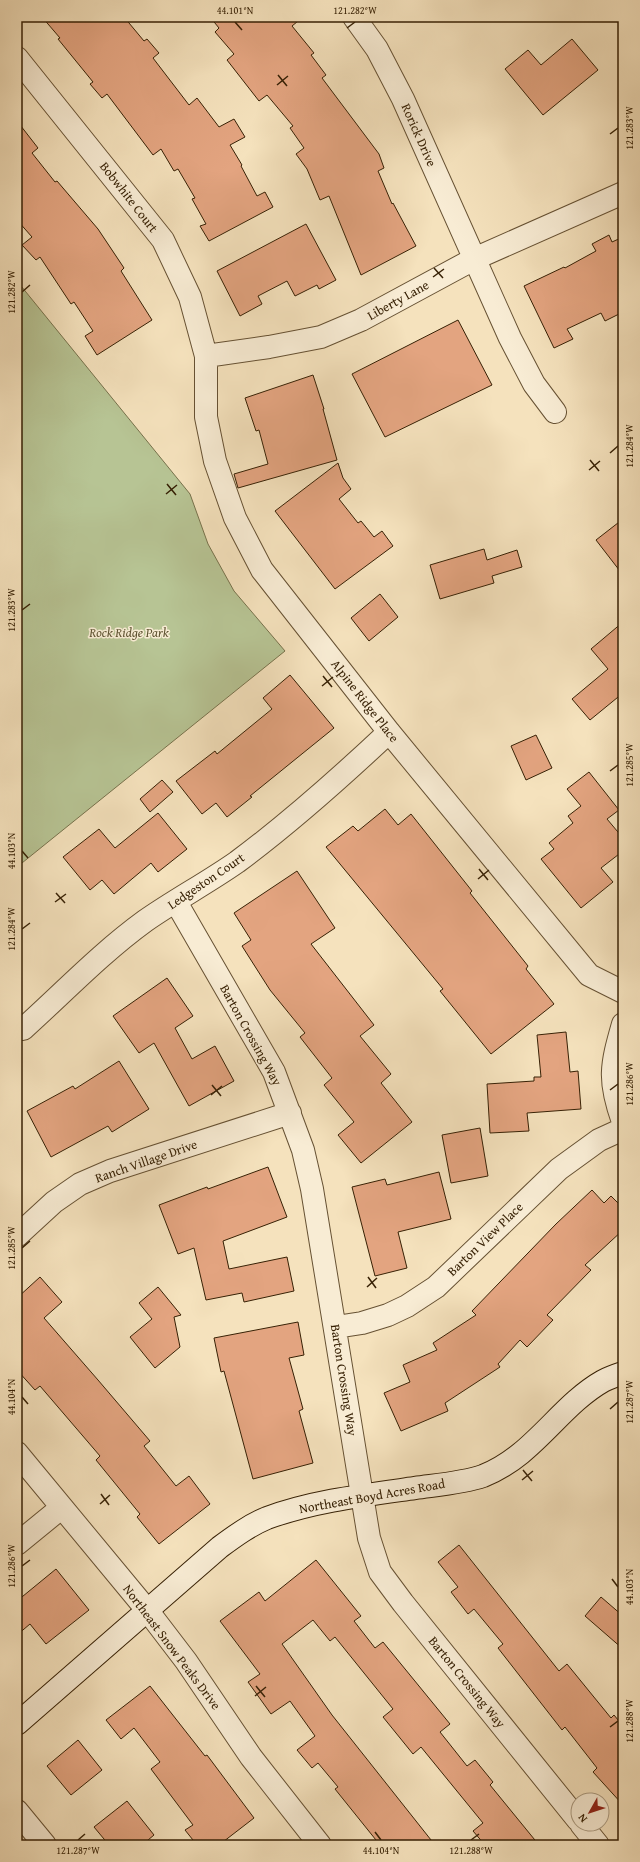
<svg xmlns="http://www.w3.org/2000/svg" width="640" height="1862" viewBox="0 0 640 1862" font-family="'Gentium Book Plus',serif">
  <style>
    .green { fill: #b7c494; stroke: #77724c }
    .building { fill: #e3a480; stroke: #372105 }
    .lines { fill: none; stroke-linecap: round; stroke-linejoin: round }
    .street-casing { stroke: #665133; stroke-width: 24 }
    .secondary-casing { stroke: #372105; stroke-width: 24 }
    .street { stroke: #f8ecd4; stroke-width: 22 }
    .secondary { stroke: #f8ecd4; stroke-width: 22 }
    .ticks { fill: none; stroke: #372105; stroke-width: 1.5 }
    .labels { text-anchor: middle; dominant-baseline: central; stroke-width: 3; stroke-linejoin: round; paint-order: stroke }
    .street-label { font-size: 13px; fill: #372105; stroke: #f8ecd4 }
    .park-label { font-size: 13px; font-style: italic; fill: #5d5230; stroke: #f8ecd4 }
    .neatline { fill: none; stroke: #372105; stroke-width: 1.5 }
    .ticks-label { font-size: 10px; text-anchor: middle; fill: #372105 }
  </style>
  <rect width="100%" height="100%" fill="#f5e2bd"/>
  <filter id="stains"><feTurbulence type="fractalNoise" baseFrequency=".005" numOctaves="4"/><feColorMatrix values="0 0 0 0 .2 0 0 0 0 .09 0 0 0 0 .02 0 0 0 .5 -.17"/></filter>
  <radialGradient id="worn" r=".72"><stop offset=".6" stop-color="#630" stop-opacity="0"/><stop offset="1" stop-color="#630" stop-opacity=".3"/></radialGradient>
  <!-- green -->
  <path class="green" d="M17,281L190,494L208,544L234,591L285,651L17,867Z"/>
  <!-- building -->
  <path class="building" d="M42,17H124L144,41L147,39L159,53L153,58L189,105L197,98L219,127L234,119L245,137L230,145L242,165L241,166L257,196L265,192L273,207L209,241L200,226L206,224L192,199L195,198L178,169L174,171L161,149L153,155L107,94L102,98L90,84L93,82L58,39L60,38Z
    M210,17H303L292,26L314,53L311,55L326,75L322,78L379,154L384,168L378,171L392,204L393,203L416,246L361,275L329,196L320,200L307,169L296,154L304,148L290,128L293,126L267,95L259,101L227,60L234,54L215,32L219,28Z
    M572,39L598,70L543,115L505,69L528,50L541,65Z
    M17,121L38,148L32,153L55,182L57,181L98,229L124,268L121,271L152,320L97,355L85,336L93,331L74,302L71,304L40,257L36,260L22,245L32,237L17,220Z
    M306,224L336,280L319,289L317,285L295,296L287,281L258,296L262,304L240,316L217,271Z
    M609,235L612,242L623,237V312L605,321L601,313L567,329L573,339L554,348L524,286L564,267L565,268L596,251L592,244Z
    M458,320L492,385L385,437L352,374Z
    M313,375L324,409H323L337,460L238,488L234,474L268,464L259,430L256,431L245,398Z
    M338,463L343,478L351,489L339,499L358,523L361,521L374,537L382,531L393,546L335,589L275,511Z
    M623,519V575L596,540Z
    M484,549L487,560L517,550L522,567L492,576L494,583L440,599L430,565Z
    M380,594L398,617L369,641L351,618Z
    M623,622V693L590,720L572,699L608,669L591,649Z
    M290,675L334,728L250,796L252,797L227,817L216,803L202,814L176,781L215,751L217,754L272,709L263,698Z
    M536,735L552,768L526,780L511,746Z
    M589,772L619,810L607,819L623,838V851L601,868L613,882L581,908L541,859L554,849L549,843L573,823L568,816L581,806L567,789Z
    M162,780L173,792L150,812L140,799Z
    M385,809L398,825L411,814L472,891L470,893L528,966L526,969L554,1004L491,1054L440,991L443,989L326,847L353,826L358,831Z
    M158,813L187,849L158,872L151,863L114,894L102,880L90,890L63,857L99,829L115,848Z
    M297,871L335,928L311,944L374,1025L360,1036L391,1074L381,1083L412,1122L361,1163L338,1135L354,1122L324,1085L332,1078L300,1037L305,1033L270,990L242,946L251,940L234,913Z
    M167,978L193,1016L175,1028L192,1059L215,1046L234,1081L189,1106L154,1043L139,1053L113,1016Z
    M566,1032L570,1072L578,1071L581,1109L527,1113L529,1131L490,1133L487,1084L534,1081V1077H541L537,1035Z
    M119,1061L149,1109L112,1132L108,1126L51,1157L27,1111L73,1086L75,1089Z
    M480,1128L488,1176L451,1183L442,1135Z
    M268,1167L287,1217L223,1241L229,1269L287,1257L294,1291L244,1302L242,1293L206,1300L194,1248L178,1254L159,1205L207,1187L208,1189Z
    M439,1172L451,1219L398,1232L407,1268L375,1276L352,1187L385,1179L387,1185Z
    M592,1190L604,1203L611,1196L623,1208V1230L585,1265L591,1270L547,1315L553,1320L527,1347L520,1340L498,1364L500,1367L445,1403L448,1411L401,1431L384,1393L410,1382L403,1365L437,1350L433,1343L476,1315L472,1311L556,1224Z
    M40,1277L62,1302L44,1318L98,1380L150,1441L144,1446L176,1486L189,1476L210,1504L159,1544L137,1517L140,1514L96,1460L100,1456L40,1386L35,1390L17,1370V1298Z
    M158,1287L181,1315L174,1317L180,1347L155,1368L130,1337L152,1319L139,1303Z
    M298,1322L304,1355L289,1358L303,1409L299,1411L313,1463L253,1479L224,1371L221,1372L214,1338Z
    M459,1545L559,1671L567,1664L611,1718L614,1715L623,1726V1805L593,1772L597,1768L565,1727L562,1730L498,1648L503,1644L474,1609L468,1614L451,1592L458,1587L438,1562Z
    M316,1560L361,1616L354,1621L375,1648L383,1642L450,1724L440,1732L467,1766L475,1760L493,1782L490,1785L539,1845H485L473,1831L483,1823L421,1747L413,1754L383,1717L393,1709L335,1637L330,1641L313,1620L282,1644L332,1715L435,1845H380L335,1789L338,1787L318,1763L312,1768L297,1750L315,1736L290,1701L271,1714L248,1682L260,1674L220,1621L259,1592L265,1601Z
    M56,1569L89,1610L46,1644L30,1624L17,1635V1601Z
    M601,1597L623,1616V1649L585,1616Z
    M150,1686L205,1756L207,1755L254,1818L219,1845H197L185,1830L193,1825L151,1769L160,1762L134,1728L121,1739L106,1720Z
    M78,1740L102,1770L71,1795L47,1766Z
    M127,1801L154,1835L142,1845H109L94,1827Z"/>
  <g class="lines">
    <!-- street casing -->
    <g class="street-casing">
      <path id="street" d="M354,17L377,49L403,99L510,338L534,384L555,412
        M17,58L163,240L190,297L206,356V417L215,461L235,518L262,570L389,732L589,975L623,992
        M206,356L269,347L321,337L361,320L474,259L623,193
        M176,902L274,1072L303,1150L312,1189L369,1538L380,1572L403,1603L578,1820
        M623,1024C611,1066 608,1080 623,1122
        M23,1029C63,993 101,953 145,921C175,900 207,883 237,862C291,822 340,778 389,732
        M17,1236L54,1202L80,1184L110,1171L290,1113
        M336,1327L362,1323L388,1315L407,1306L436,1287L559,1169L599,1140L623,1129
        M17,1453L147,1610L186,1661L251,1757L320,1845
        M17,1544L61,1508
        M17,1811L45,1845
        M581,1824L598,1845"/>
    </g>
    <!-- secondary casing -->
    <g class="secondary-casing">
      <path id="secondary" d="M17,1724L220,1547C235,1536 250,1525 267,1518C313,1501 365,1495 415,1488C436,1485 463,1483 483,1476C534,1456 559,1406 603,1381C609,1378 617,1375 623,1373"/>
    </g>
    <!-- street -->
    <use href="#street" class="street"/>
    <!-- secondary -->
    <use href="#secondary" class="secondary"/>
  </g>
  <!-- ticks -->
  <path class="ticks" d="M235,22L242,30M347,28L355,22M278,75L287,86M277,85L288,76M610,134L618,128M434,268L443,278M433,277L444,269M22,292L30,285M610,453L618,446M590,460L599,471M589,470L600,461M167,484L176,495M166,494L177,485M22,610L30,604M323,676L332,687M322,686L333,677M610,771L618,765M22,851L28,858M479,869L488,880M478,879L489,870M56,893L65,903M55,902L66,894M22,929L30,923M212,1085L221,1096M610,1090L618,1084M211,1095L222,1086M22,1248L30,1241M368,1277L376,1288M367,1287L377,1278M22,1397L28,1404M610,1409L618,1402M523,1470L532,1481M522,1480L533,1471M101,1494L109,1505M100,1504L110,1495M22,1566L30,1560M612,1579L618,1587M256,1686L265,1697M255,1696L266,1687M610,1727L618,1721M375,1832L381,1840M78,1840L85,1834M471,1840L479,1834"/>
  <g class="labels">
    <!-- street labels -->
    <g class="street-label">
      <text transform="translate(419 135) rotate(66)">Rorick Drive</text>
      <text transform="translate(129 197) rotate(52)">Bobwhite Court</text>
      <text transform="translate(398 300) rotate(-29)">Liberty Lane</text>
      <text transform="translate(365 701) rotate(52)">Alpine Ridge Place</text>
      <text transform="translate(206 881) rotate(-34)">Ledgeston Court</text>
      <text transform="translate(251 1035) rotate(61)">Barton Crossing Way</text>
      <text transform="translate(146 1161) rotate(-19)">Ranch Village Drive</text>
      <text transform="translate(485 1239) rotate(-44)">Barton View Place</text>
      <text transform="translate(344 1380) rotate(81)">Barton Crossing Way</text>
      <text transform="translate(372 1496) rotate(-10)">Northeast Boyd Acres Road</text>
      <text transform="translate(172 1647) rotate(53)">Northeast Snow Peaks Drive</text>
      <text transform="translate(467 1682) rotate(51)">Barton Crossing Way</text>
    </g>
    <!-- park labels -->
    <g class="park-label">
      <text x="129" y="632">Rock Ridge Park</text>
    </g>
  </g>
  <!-- margin -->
  <rect width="640" height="1862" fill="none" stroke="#f5e2bd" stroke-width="44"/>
  <!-- north arrow -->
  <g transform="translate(590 1812) rotate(231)"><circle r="19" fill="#f8ecd4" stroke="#ab9b81"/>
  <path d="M0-3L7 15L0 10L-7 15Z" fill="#8f2418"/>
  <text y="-6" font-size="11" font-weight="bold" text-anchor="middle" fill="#372105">N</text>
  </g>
  <rect x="22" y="22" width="596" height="1818" class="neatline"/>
  <g class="ticks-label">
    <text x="235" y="14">44.101°N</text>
    <text x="355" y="14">121.282°W</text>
    <text transform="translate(629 128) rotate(-90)" y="4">121.283°W</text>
    <text transform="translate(11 292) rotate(-90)" y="4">121.282°W</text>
    <text transform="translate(629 446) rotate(-90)" y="4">121.284°W</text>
    <text transform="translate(11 610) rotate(-90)" y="4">121.283°W</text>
    <text transform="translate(629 765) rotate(-90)" y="4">121.285°W</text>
    <text transform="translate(11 851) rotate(-90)" y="4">44.103°N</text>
    <text transform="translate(11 929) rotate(-90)" y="4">121.284°W</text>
    <text transform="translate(629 1084) rotate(-90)" y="4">121.286°W</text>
    <text transform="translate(11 1248) rotate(-90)" y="4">121.285°W</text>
    <text transform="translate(11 1397) rotate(-90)" y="4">44.104°N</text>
    <text transform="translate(629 1402) rotate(-90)" y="4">121.287°W</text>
    <text transform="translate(11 1566) rotate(-90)" y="4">121.286°W</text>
    <text transform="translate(629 1587) rotate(-90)" y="4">44.103°N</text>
    <text transform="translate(629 1721) rotate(-90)" y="4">121.288°W</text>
    <text x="78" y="1854">121.287°W</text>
    <text x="381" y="1854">44.104°N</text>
    <text x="471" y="1854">121.288°W</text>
  </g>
  <rect width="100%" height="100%" filter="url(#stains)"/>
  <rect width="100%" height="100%" fill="url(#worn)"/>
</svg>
